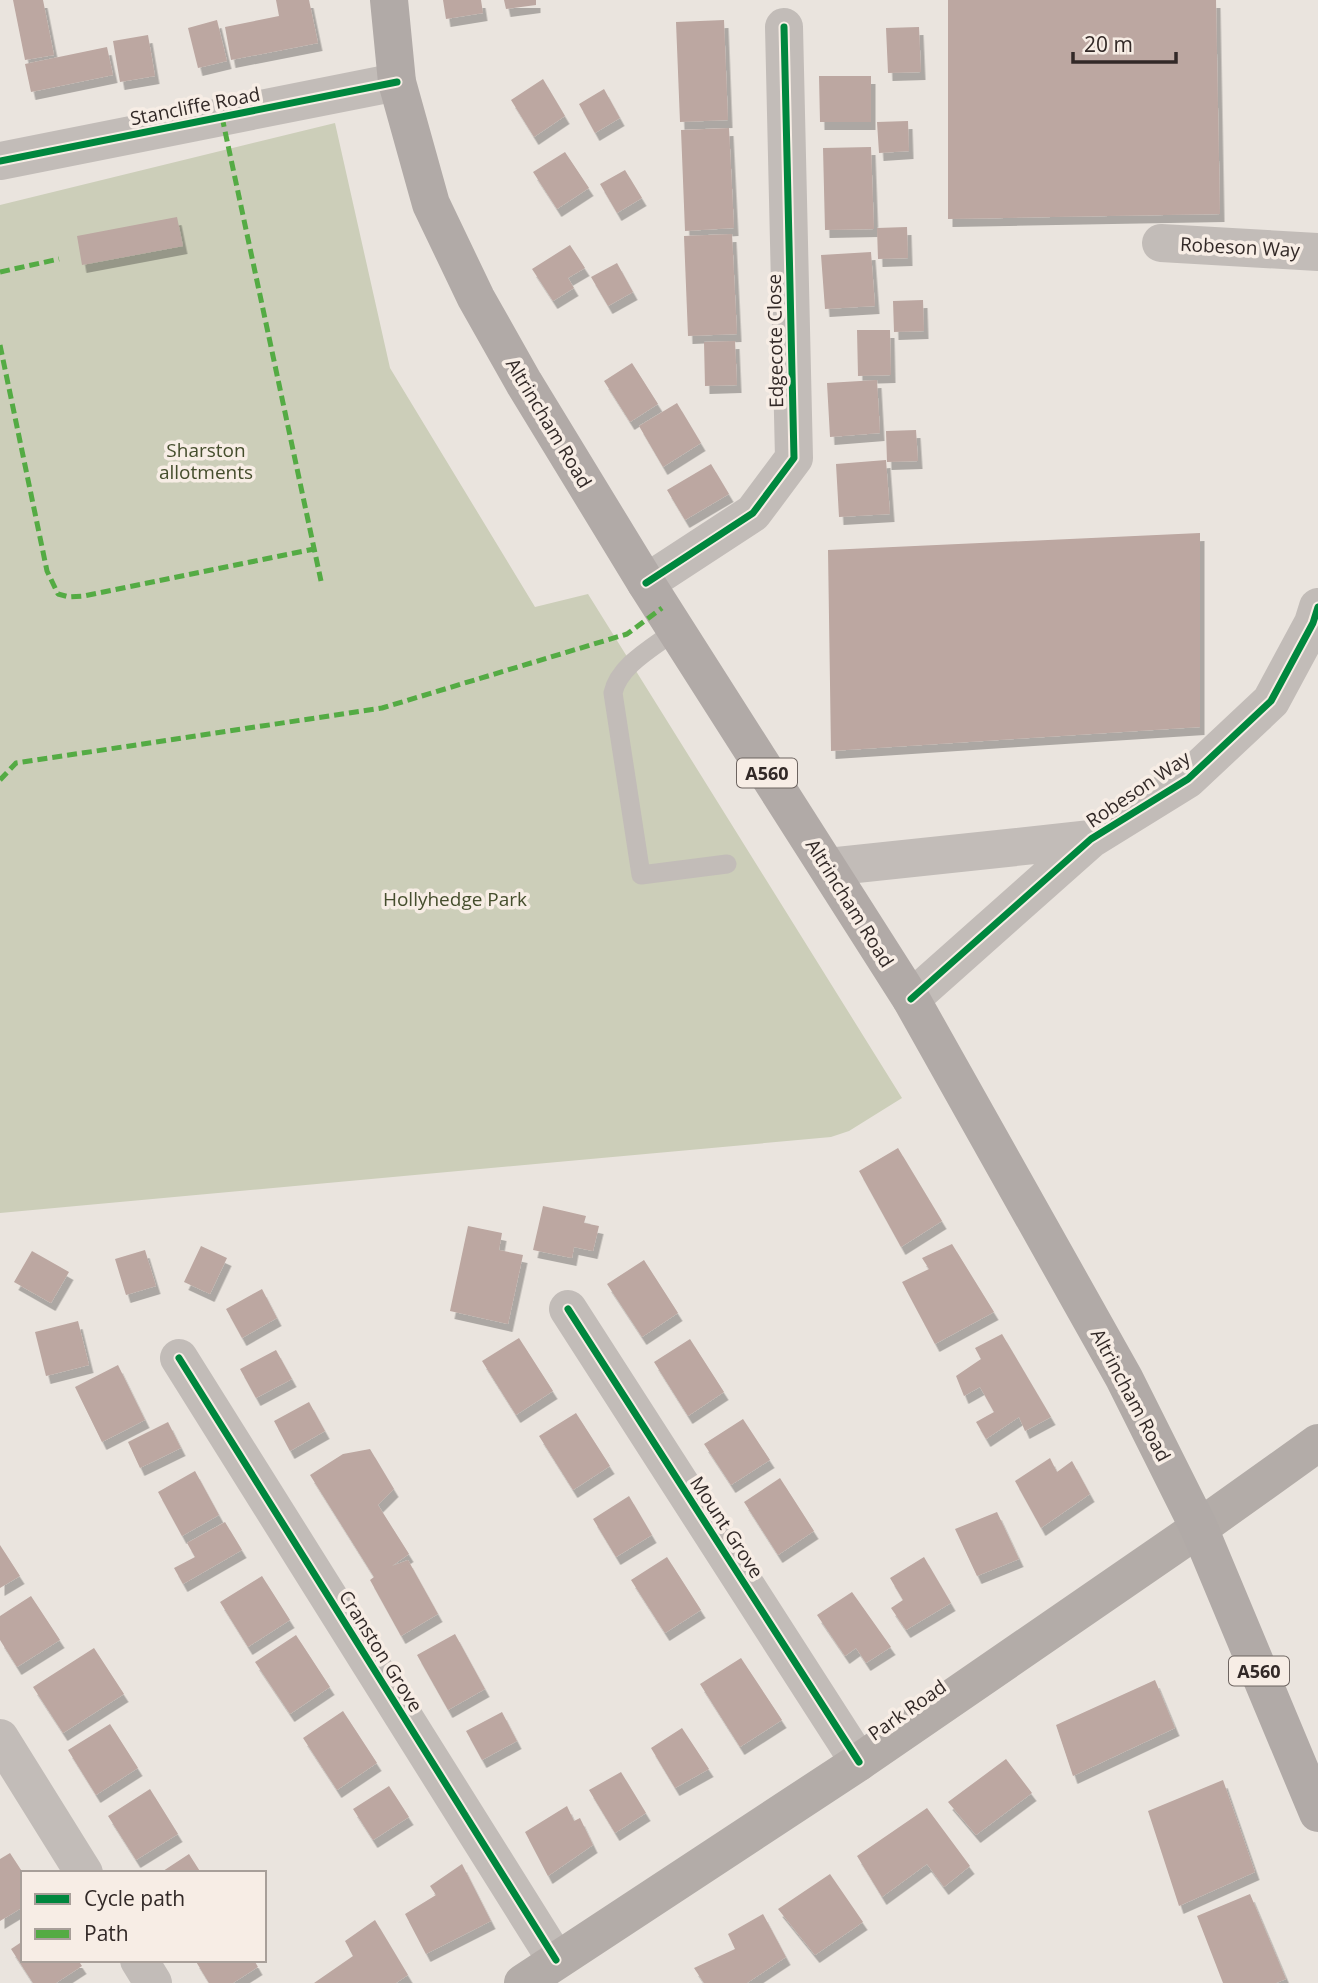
<svg xmlns="http://www.w3.org/2000/svg" width="1318" height="1983" viewBox="0 0 1318 1983" font-family="'Open Sans',sans-serif">
  <style>
    .green { fill: #ccceb9 }
    .building { fill: #bca7a1; filter: url(#shadow) }
    .lines { fill: none; stroke-linecap: round; stroke-linejoin: round }
    .lane { stroke: #c2bcb8; stroke-width: 19 }
    .street { stroke: #c2bcb8; stroke-width: 38 }
    .secondary { stroke: #b3aca8; stroke-width: 38 }
    .primary { stroke: #b1aaa7; stroke-width: 38 }
    .quiet { stroke: #54ab44; stroke-width: 5; stroke-dasharray: 10 5; stroke-linecap: butt }
    .cycleway-casing { stroke: #f7ede5; stroke-width: 11 }
    .cycleway { stroke: #00873e; stroke-width: 7 }
    .labels { text-anchor: middle; dominant-baseline: central; stroke-width: 7; stroke-linejoin: round; paint-order: stroke }
    .shield { fill: #f7ede5; stroke: #6d6460; stroke-width: 2 }
    .shield-label { font-size: 18px; font-weight: bold; fill: #322927 }
    .street-label { font-size: 19px; fill: #322927; stroke: #f7ede5 }
    .park-label { font-size: 19px; fill: #454e2d; stroke: #f7ede5 }
  </style>
  <defs>
    <filter id="shadow"><feDropShadow dx="4.5" dy="8" stdDeviation="0" flood-color="#0004"/></filter>
  </defs>
  <rect width="100%" height="100%" fill="#eae4de"/>
  <!-- green -->
  <path class="green" d="M335,123L390,368L535,607L588,594L902,1098L849,1131L831,1137L0,1213V205Z"/>
  <!-- building -->
  <path class="building" d="M13,0H43L54,55L25,60Z
    M276,0H309L318,43L231,60L225,27L279,16Z
    M443,0H481L483,13L446,19Z
    M504,0H536V5L506,9Z
    M948,0H1216L1220,214L948,219Z
    M217,20L227,61L198,68L188,28Z
    M724,20L728,120L680,122L676,22Z
    M919,27L921,72L888,73L886,28Z
    M148,35L155,76L120,82L113,41Z
    M107,47L113,75L31,92L25,64Z
    M819,76H871V122H820Z
    M543,79L565,116L534,137L511,100Z
    M604,89L620,118L595,133L579,104Z
    M908,121L909,151L879,153L877,122Z
    M729,128L734,228L685,231L681,130Z
    M871,147L874,229L825,230L823,148Z
    M565,152L589,188L557,209L533,172Z
    M625,170L642,198L617,213L600,184Z
    M177,217L183,246L82,265L77,236Z
    M907,227L908,258L878,259L877,228Z
    M732,234L737,334L688,336L684,236Z
    M570,245L585,268L568,278L574,288L553,301L532,269Z
    M871,252L875,306L825,309L821,255Z
    M617,263L633,292L608,306L591,277Z
    M923,300L924,331L894,332L893,301Z
    M857,330H890L891,375L858,376Z
    M735,341L737,385L705,386L704,342Z
    M632,363L658,404L630,422L604,381Z
    M877,380L880,433L830,437L827,383Z
    M677,403L701,443L663,467L639,426Z
    M916,430L918,461L887,462L886,431Z
    M886,460L890,514L839,517L836,464Z
    M711,464L729,494L685,520L667,490Z
    M1200,533V727L831,751L828,550Z
    M898,1148L942,1221L901,1247L859,1171Z
    M543,1206L586,1216L584,1223L599,1226L593,1251L574,1247L572,1258L533,1250Z
    M468,1226L502,1233L499,1250L523,1255L508,1324L450,1311Z
    M952,1244L994,1312L935,1344L902,1282L929,1269L922,1258Z
    M201,1246L227,1258L210,1294L184,1282Z
    M145,1250L156,1286L126,1295L115,1259Z
    M32,1251L69,1272L51,1303L14,1282Z
    M644,1260L678,1313L642,1337L607,1284Z
    M262,1289L277,1318L242,1338L226,1309Z
    M78,1321L89,1365L46,1376L35,1332Z
    M1002,1334L1051,1417L1025,1431L1019,1417L986,1439L976,1422L994,1412L980,1387L964,1396L956,1376L981,1359L975,1348Z
    M519,1338L553,1391L516,1415L482,1361Z
    M690,1339L724,1392L688,1416L654,1362Z
    M276,1350L292,1379L256,1398L240,1369Z
    M118,1365L145,1420L102,1442L75,1387Z
    M309,1402L325,1431L290,1451L274,1421Z
    M576,1413L610,1466L573,1490L539,1436Z
    M743,1419L770,1460L731,1485L704,1444Z
    M168,1422L181,1448L140,1468L128,1442Z
    M370,1449L394,1489L378,1505L409,1554L392,1566L408,1560L438,1614L401,1636L370,1580L374,1577L310,1475L343,1454Z
    M1050,1458L1057,1472L1072,1461L1090,1494L1041,1528L1015,1481Z
    M195,1471L219,1515L182,1536L158,1492Z
    M780,1478L814,1531L778,1555L744,1502Z
    M629,1496L652,1535L616,1557L593,1519Z
    M997,1512L1019,1559L977,1576L955,1529Z
    M225,1522L242,1550L183,1584L174,1568L195,1557L187,1543Z
    M0,1545L20,1576L0,1588Z
    M667,1557L701,1610L665,1633L631,1580Z
    M924,1557L951,1603L906,1630L891,1608L903,1600L890,1578Z
    M262,1576L290,1620L248,1647L220,1602Z
    M852,1592L891,1647L866,1663L856,1648L845,1656L817,1615Z
    M31,1596L60,1640L17,1667L0,1640V1616Z
    M455,1634L485,1689L448,1710L417,1655Z
    M296,1635L330,1687L290,1714L255,1662Z
    M94,1648L124,1694L63,1733L33,1687Z
    M741,1658L782,1720L740,1747L700,1684Z
    M1155,1680L1175,1728L1073,1776L1056,1725Z
    M343,1711L377,1763L337,1790L303,1738Z
    M502,1712L517,1741L482,1760L466,1731Z
    M110,1724L138,1768L96,1795L68,1750Z
    M682,1728L709,1769L675,1788L651,1748Z
    M1006,1759L1032,1793L976,1835L948,1802Z
    M621,1772L646,1813L615,1833L589,1790Z
    M1223,1780L1255,1872L1179,1906L1148,1811Z
    M389,1786L409,1817L373,1840L353,1809Z
    M150,1789L178,1834L136,1860L108,1816Z
    M567,1806L574,1821L580,1818L593,1845L548,1876L525,1832Z
    M927,1808L970,1866L944,1887L927,1864L882,1897L857,1856Z
    M10,1853L23,1873V1907L0,1921V1859Z
    M189,1854L201,1873H160Z
    M462,1864L491,1921L426,1954L405,1914L436,1895L430,1886Z
    M830,1874L863,1922L815,1955L778,1909Z
    M1250,1894L1286,1979L1276,1983H1223L1197,1916Z
    M763,1914L786,1957L747,1983H704L694,1968L735,1949L728,1934Z
    M375,1920L408,1975L396,1983H314L353,1956L345,1941Z
    M23,1941V1960H78L82,1966L56,1983H33L11,1949Z
    M195,1960H254L258,1967L233,1983H209Z"/>
  <g class="lines">
    <!-- lane -->
    <path class="lane" d="M676,630C654,647 619,665 613,693L641,875L727,864"/>
    <!-- street -->
    <path class="street" d="M0,161L397,82
      M1161,243L1318,252
      M646,583L753,513L794,458L784,27
      M828,867L1091,839
      M911,999L1091,839L1188,779L1271,701L1313,623L1318,607
      M568,1309L859,1762
      M179,1358L556,1960
      M0,1738L84,1873
      M139,1960L153,1983"/>
    <!-- secondary -->
    <path class="secondary" d="M523,1983L859,1762L1199,1528L1318,1443"/>
    <!-- primary -->
    <path class="primary" d="M389,0L397,82L431,204L476,298L524,383L646,583L911,999L1124,1378L1199,1528L1318,1813"/>
    <!-- quiet -->
    <path class="quiet" d="M222,117L321,581
      M0,272L59,259
      M0,345L47,571L58,594L69,597L84,596L314,549
      M0,780L16,763L382,708L627,634L662,608"/>
    <!-- cycleway casing -->
    <g class="cycleway-casing">
      <path id="cycleway" d="M0,161L397,82
        M646,583L753,513L794,458L784,27
        M911,999L1091,839L1188,779L1271,701L1313,623L1318,607
        M568,1309L859,1762
        M179,1358L556,1960"/>
    </g>
    <!-- cycleway -->
    <use href="#cycleway" class="cycleway"/>
  </g>
  <g class="labels">
    <!-- shield labels -->
    <g class="shield">
      <rect x="737" y="758.5" width="60" height="29" rx="5"/>
      <rect x="1229" y="1656.5" width="60" height="29" rx="5"/>
    </g>
    <g class="shield-label">
      <text x="767" y="773">A560</text>
      <text x="1259" y="1671">A560</text>
    </g>
    <!-- street labels -->
    <g class="street-label">
      <text transform="translate(195 106) rotate(-11)">Stancliffe Road</text>
      <text transform="translate(1240 247) rotate(3)">Robeson Way</text>
      <text transform="translate(775 341) rotate(-91)">Edgecote Close</text>
      <text transform="translate(549 423) rotate(59)">Altrincham Road</text>
      <text transform="translate(1138 789) rotate(-34)">Robeson Way</text>
      <text transform="translate(850 903) rotate(58)">Altrincham Road</text>
      <text transform="translate(1131 1395) rotate(62)">Altrincham Road</text>
      <text transform="translate(727 1527) rotate(57)">Mount Grove</text>
      <text transform="translate(381 1651) rotate(58)">Cranston Grove</text>
      <text transform="translate(907 1710) rotate(-35)">Park Road</text>
    </g>
    <!-- park labels -->
    <g class="park-label">
      <text x="206" y="450">Sharston<tspan x="206" dy="22">allotments</tspan></text>
      <text x="455" y="899">Hollyhedge Park</text>
    </g>
  </g>
  <!-- legend -->
  <rect x="21" y="1871" width="245" height="91" fill="#f7ede5" stroke="#a89f99" stroke-width="2"/>
  <rect x="35" y="1894" width="35" height="10" fill="#00873e" stroke="#a89f99" stroke-width="2"/>
  <text x="84" y="1906" font-size="21" fill="#322927">Cycle path</text>
  <rect x="35" y="1929" width="35" height="10" fill="#54ab44" stroke="#a89f99" stroke-width="2"/>
  <text x="84" y="1941" font-size="21" fill="#322927">Path</text>
  <!-- scale -->
  <path d="M1073 52v10h103v-10" fill="none" stroke="#322927" stroke-width="3.5"/>
  <text x="1084" y="52" font-size="21" fill="#322927" stroke="#f7ede5" stroke-width="5" paint-order="stroke">20 m</text>
</svg>
